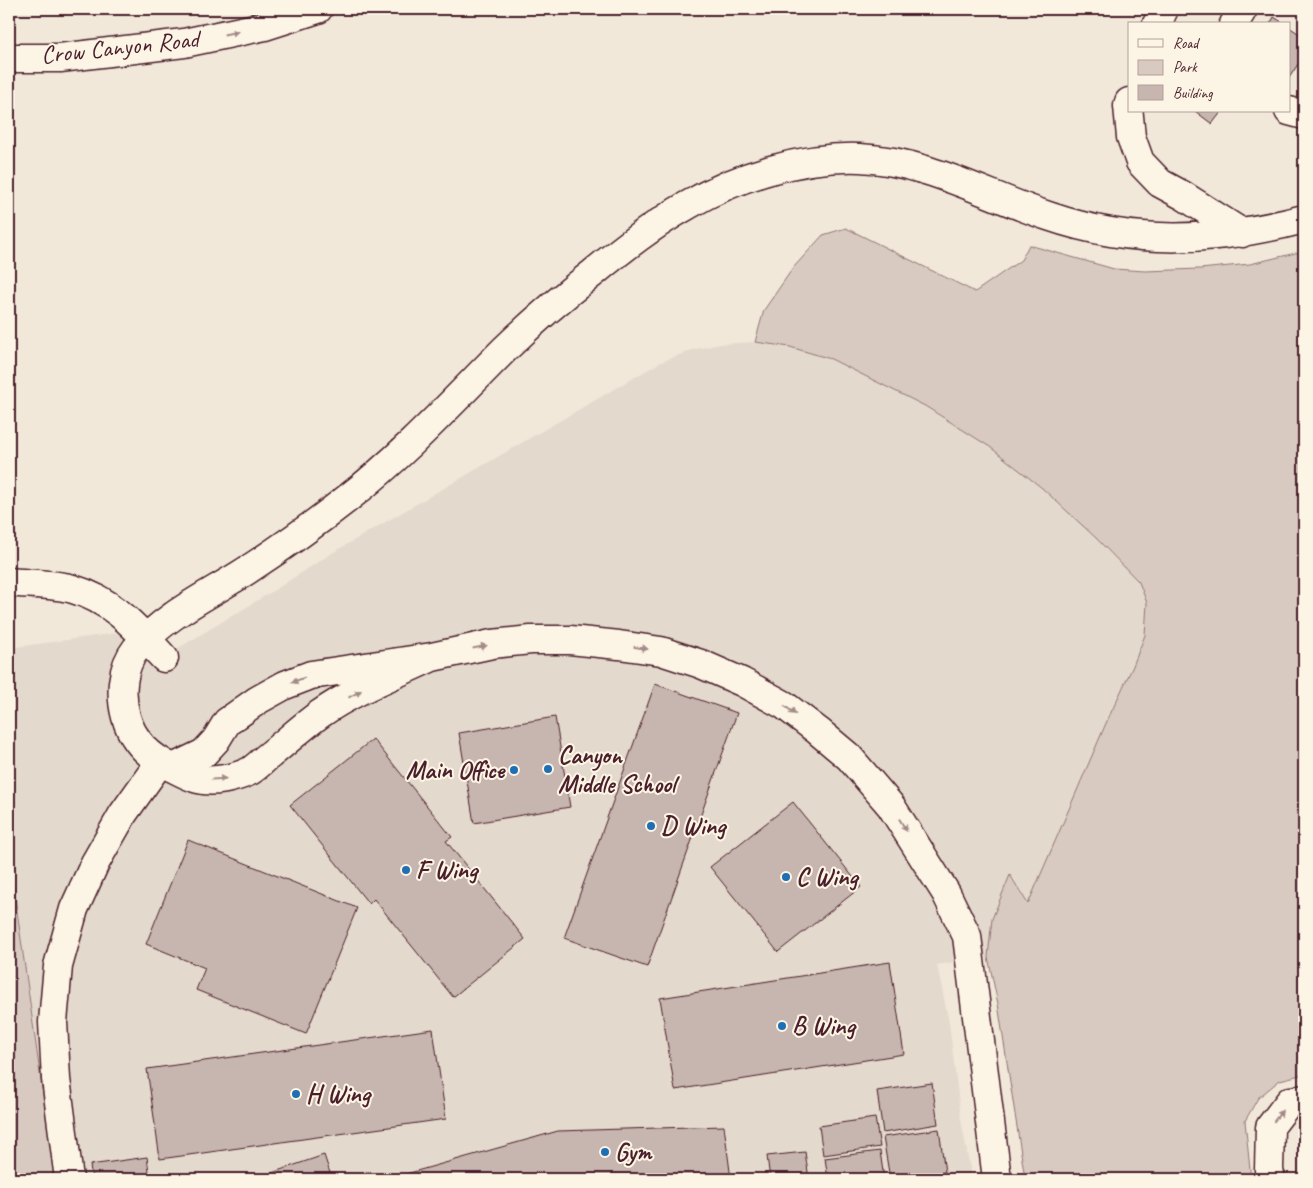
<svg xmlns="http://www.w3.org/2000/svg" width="1313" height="1188" viewBox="0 0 1313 1188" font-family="Caveat,sans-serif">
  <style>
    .built { fill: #e4d9cd }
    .green { fill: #d8cac0; stroke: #917476 }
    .building { fill: #c7b6af; stroke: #4a1f2b }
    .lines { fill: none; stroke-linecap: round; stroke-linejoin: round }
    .minor-casing { stroke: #4a1f2b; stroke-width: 31 }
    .major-casing { stroke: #4a1f2b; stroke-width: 31 }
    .minor { stroke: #fcf5e5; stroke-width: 28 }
    .major { stroke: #fcf5e5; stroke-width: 28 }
    .oneway { fill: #a38a88 }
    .poi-dot { fill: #1f6fb2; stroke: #fcf5e5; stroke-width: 2 }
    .labels { text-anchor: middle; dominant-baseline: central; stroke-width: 4; stroke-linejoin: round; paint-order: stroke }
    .street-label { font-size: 25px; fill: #4a1f2b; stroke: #fcf5e5 }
    .poi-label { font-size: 25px; font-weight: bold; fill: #4a1f2b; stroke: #fcf5e5; text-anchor: start }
  </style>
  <rect width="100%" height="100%" fill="#f1e8da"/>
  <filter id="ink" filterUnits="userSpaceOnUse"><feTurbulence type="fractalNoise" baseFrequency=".02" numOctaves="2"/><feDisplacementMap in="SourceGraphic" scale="10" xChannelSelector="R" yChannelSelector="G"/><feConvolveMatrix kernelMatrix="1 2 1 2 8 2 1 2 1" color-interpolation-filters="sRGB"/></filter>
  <g filter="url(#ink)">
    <!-- built -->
    <path class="built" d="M755,342L790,347L831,359L925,406L990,447L1042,488L1096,538L1139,582L1147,603L1145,635L1133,666L1107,721L1028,904L1011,875L992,919L988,957L937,965L949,1022L961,1119L972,1179H9V648L124,632L177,649L273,591L332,553L661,362L692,350L720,344Z"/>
    <!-- green -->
    <path class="green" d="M846,228L975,292L1021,260L1029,245L1114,269L1145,271L1200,269L1250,264L1304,251V1074L1280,1080L1258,1098L1245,1121L1251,1179H1025L998,1004L988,957L992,919L1010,875L1028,904L1107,721L1133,666L1145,635L1147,603L1139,582L1096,538L1042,488L990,447L925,406L831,359L790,347L755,342L764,310L793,268L823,235Z
      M13,883L55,1179H9V884Z"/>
    <!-- building -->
    <path class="building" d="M1274,17L1285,24H1270Z
      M1289,27L1304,37V55L1289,78Z
      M1195,111H1222L1212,124Z
      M655,684L737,713L647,967L564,938Z
      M555,717L570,807L474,823L459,733Z
      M373,739L452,837L446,841L525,939L453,997L374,899L369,904L290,805Z
      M793,802L861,887L778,952L710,867Z
      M188,840L357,908L306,1034L196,990L205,968L146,944Z
      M890,962L904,1054L675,1090L660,998Z
      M433,1029L446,1119L160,1159L147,1069Z
      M932,1083L938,1124L883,1133L877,1091Z
      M875,1118L880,1147L823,1155L819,1126Z
      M724,1126L731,1179H406V1174L558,1131Z
      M939,1129L945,1172L890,1179L883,1137Z
      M880,1151L884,1179H828L825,1158Z
      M805,1152L809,1179H770L767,1156Z
      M324,1155L332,1179H254Z
      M147,1157L150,1179H92L90,1165Z"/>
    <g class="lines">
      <!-- minor casing -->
      <g class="minor-casing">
        <path id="minor" d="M1157,24L1164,9
          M1234,24L1243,9
          M1129,102L1128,106L1131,137L1140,162L1160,183L1184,196L1242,233
          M1289,111L1304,115
          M9,582C27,584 57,584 73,589C114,601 136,628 164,658
          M432,657C394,675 354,690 320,714C303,726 287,741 271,754C264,759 257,767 250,771C236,778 214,783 198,779C190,777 181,772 173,768C151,758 133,742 126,717C120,695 121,668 136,649C165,615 209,595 246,571C281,548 315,524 348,498C405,454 454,400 505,349C533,322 562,297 593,273C623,248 654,224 688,205C737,176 803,156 860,158C927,161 985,195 1048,216C1135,246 1216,242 1304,219
          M173,768L204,753L216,740L227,722L258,700L285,685L311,675L432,657L492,644L531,640H570L619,645L661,651L701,664L742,682L784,705L818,731L849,757L891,806L946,893L967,936L997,1179
          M69,1179L56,1079L53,1022L58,966L74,909L95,863L123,814L160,762
          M1271,1179L1269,1170L1270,1127L1290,1101L1304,1099"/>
      </g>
      <!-- major casing -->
      <g class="major-casing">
        <path id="major" d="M9,58H60L184,43L265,26L318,9"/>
      </g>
      <!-- minor -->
      <use href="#minor" class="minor"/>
      <!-- major -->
      <use href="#major" class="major"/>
    </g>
    <!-- one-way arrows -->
    <defs><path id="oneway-solid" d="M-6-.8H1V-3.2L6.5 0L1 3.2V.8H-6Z" transform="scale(1.25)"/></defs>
    <g class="oneway">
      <use href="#oneway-solid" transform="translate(231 33) rotate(-12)"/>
      <use href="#oneway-solid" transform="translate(480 647) rotate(-12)"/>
      <use href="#oneway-solid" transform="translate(641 648) rotate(9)"/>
      <use href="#oneway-solid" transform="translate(298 680) rotate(159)"/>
      <use href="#oneway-solid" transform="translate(355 694) rotate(-29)"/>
      <use href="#oneway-solid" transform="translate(790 710) rotate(37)"/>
      <use href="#oneway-solid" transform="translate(219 779) rotate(-4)"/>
      <use href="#oneway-solid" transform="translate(903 825) rotate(58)"/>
      <use href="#oneway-solid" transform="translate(1278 1116) rotate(-52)"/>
    </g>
  </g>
  <!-- markers -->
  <g class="poi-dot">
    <circle cx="548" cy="769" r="5"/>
    <circle cx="514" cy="770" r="5"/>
    <circle cx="651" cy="826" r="5"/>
    <circle cx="406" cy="870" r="5"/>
    <circle cx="786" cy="877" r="5"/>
    <circle cx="782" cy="1026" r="5"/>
    <circle cx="296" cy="1094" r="5"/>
    <circle cx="605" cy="1152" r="5"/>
  </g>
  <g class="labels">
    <!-- street labels -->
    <g class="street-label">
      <text transform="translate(120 47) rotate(-6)">Crow Canyon Road</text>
    </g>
    <!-- poi labels -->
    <g class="poi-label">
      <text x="558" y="755">Canyon<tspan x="558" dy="29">Middle School</tspan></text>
      <text x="504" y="770" text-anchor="end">Main Office</text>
      <text x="661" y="826">D Wing</text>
      <text x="416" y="870">F Wing</text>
      <text x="796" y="877">C Wing</text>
      <text x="792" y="1026">B Wing</text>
      <text x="306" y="1094">H Wing</text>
      <text x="615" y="1152">Gym</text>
    </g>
  </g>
  <!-- margin -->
  <rect width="1313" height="1188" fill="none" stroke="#fcf5e5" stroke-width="30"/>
  <rect x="15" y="15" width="1283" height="1158" fill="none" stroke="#4a1f2b" stroke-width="2" filter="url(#ink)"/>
  <!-- legend -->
  <rect x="1128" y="22" width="162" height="90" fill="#fcf5e5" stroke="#b59f9b"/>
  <rect x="1138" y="39" width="25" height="8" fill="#fcf5e5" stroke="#b59f9b"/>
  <text x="1173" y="48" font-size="15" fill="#4a1f2b">Road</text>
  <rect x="1138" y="60" width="25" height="15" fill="#d8cac0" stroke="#b59f9b"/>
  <text x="1173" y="72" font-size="15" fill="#4a1f2b">Park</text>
  <rect x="1138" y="85" width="25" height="15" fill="#c7b6af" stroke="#b59f9b"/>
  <text x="1173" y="98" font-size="15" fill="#4a1f2b">Building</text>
</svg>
